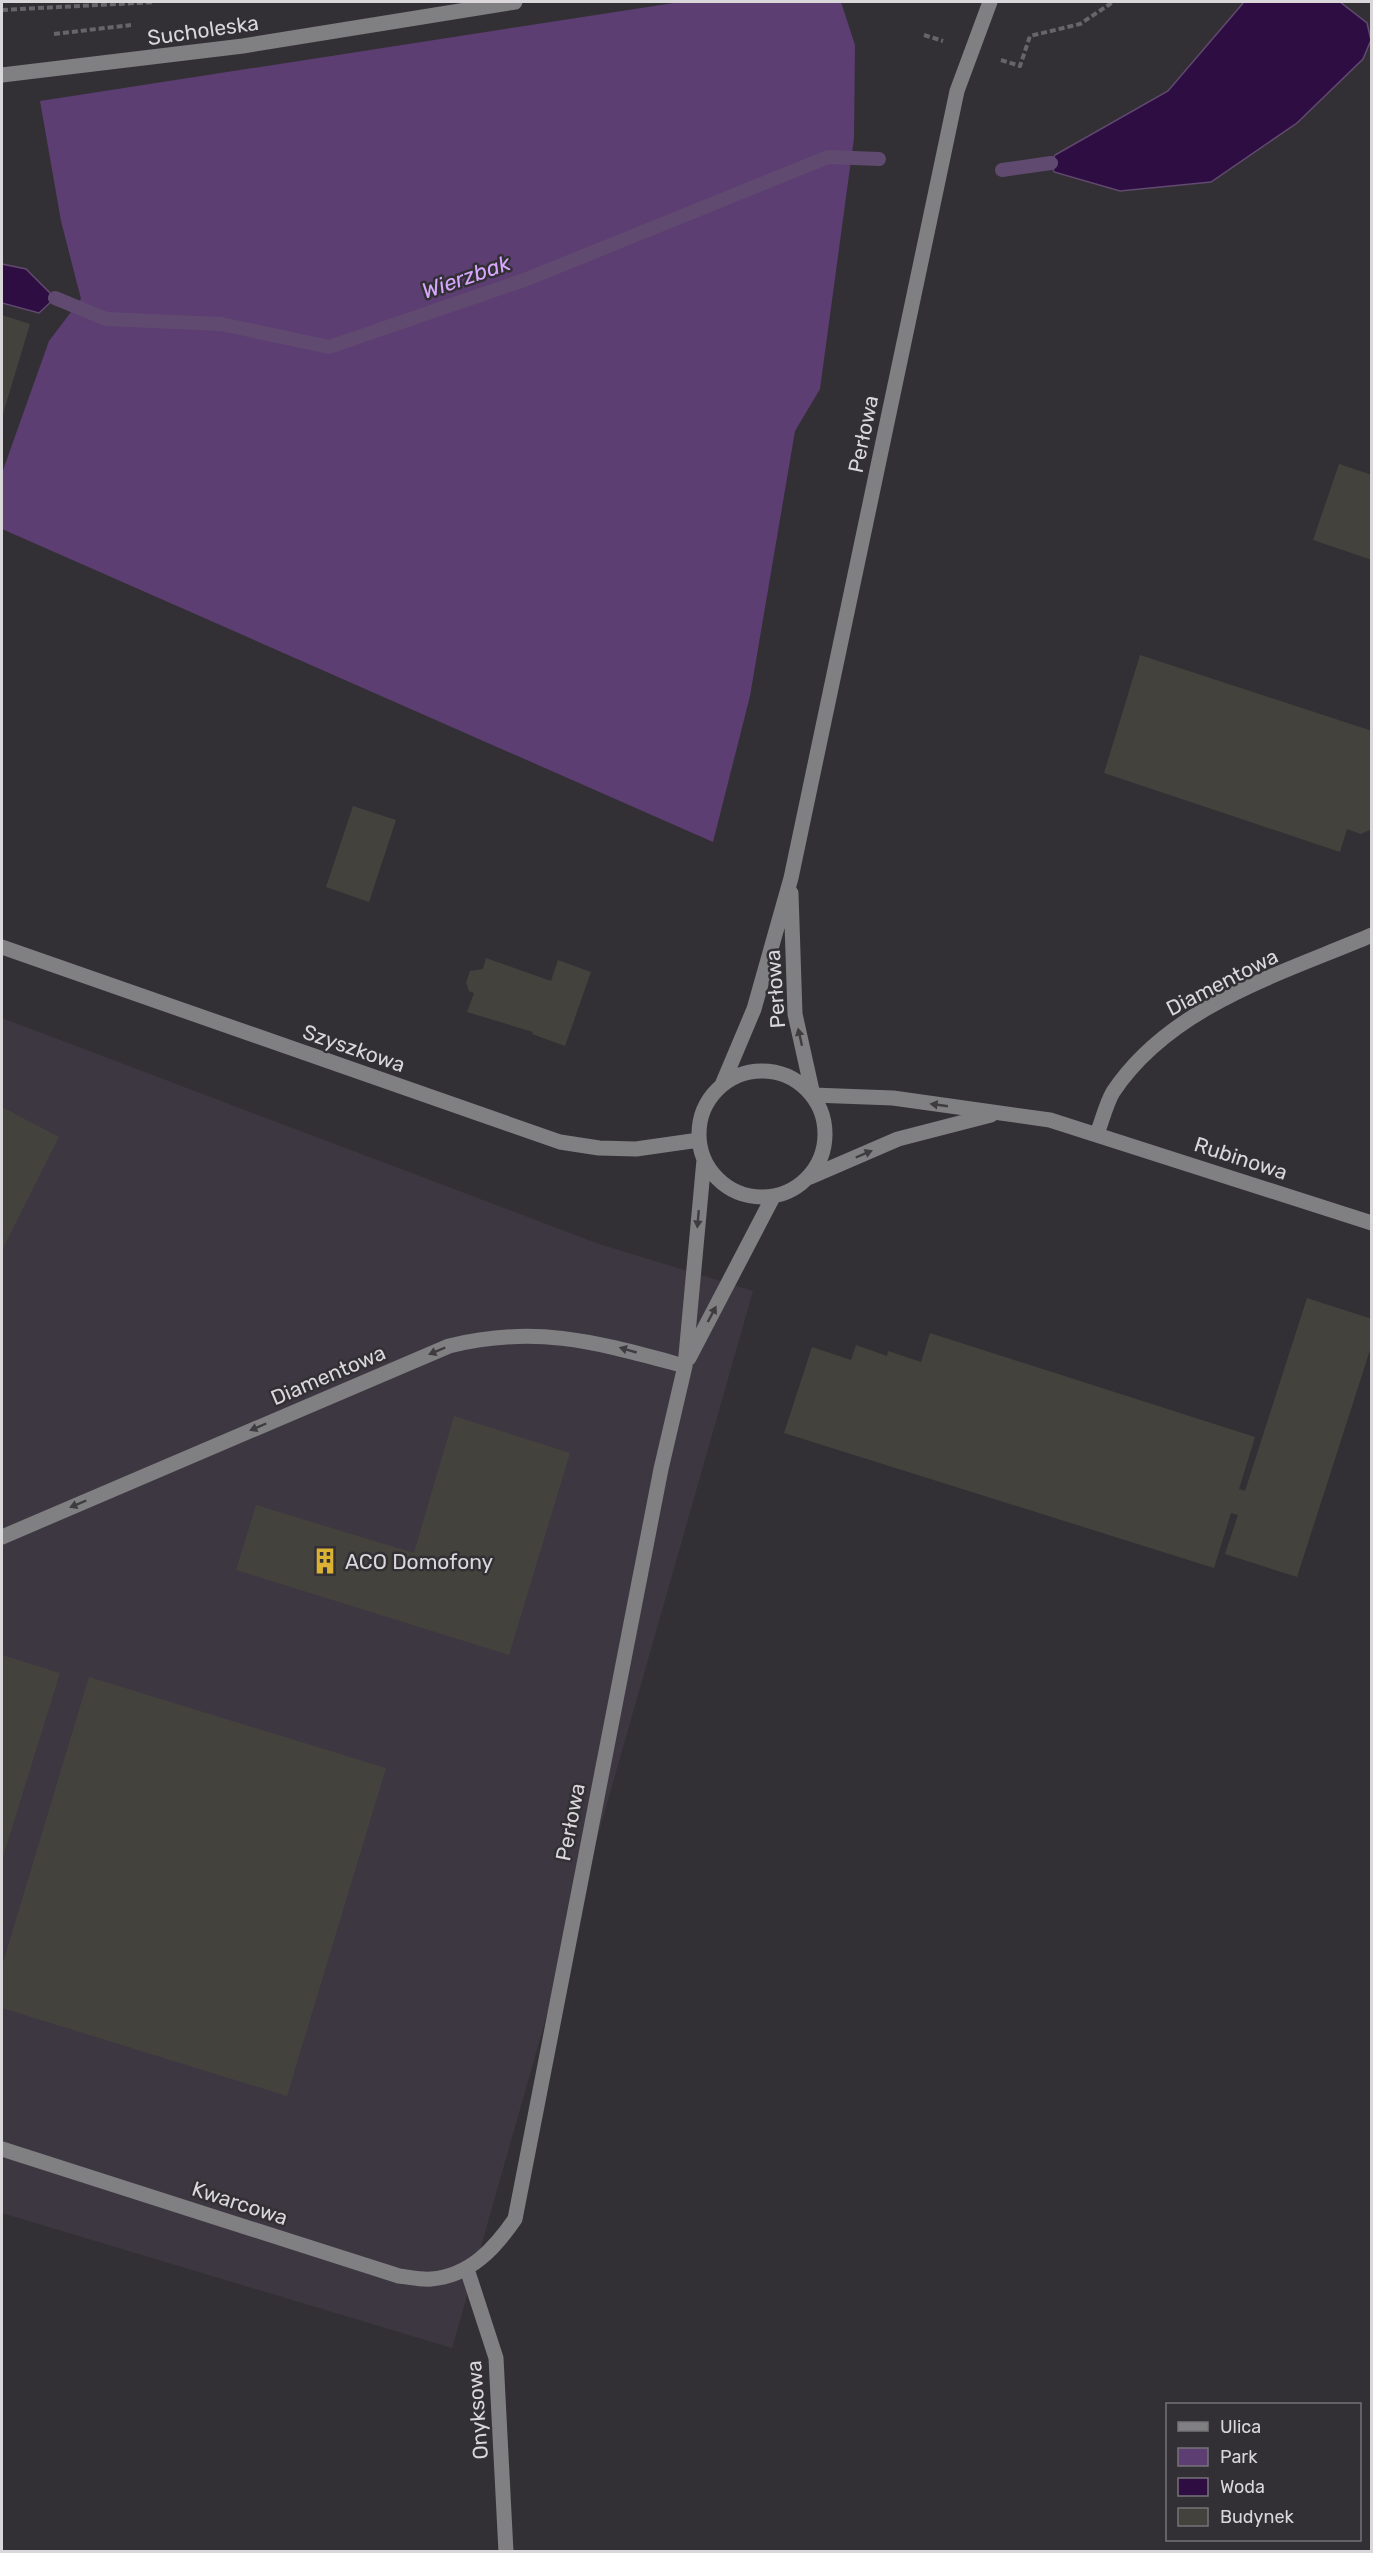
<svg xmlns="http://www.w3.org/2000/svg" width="1373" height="2553" viewBox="0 0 1373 2553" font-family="Rubik,sans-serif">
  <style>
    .built { fill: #3d3742 }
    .green { fill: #5c3e72 }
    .water { fill: #2e0d43; stroke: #614a70; stroke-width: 1.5 }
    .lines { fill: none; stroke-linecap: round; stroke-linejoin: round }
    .stream { stroke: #614a70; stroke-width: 14 }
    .building { fill: #44423d }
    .path { stroke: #676569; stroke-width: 4; stroke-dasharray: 6 3; stroke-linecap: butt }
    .minor { stroke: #807f81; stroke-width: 15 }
    .oneway { fill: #3f3c40 }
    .labels { text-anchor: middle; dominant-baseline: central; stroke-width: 5; stroke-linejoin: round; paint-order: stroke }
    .street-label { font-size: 21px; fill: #d9d7da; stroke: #333035 }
    .poi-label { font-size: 21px; fill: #d9d7da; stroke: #333035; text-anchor: start }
    .water-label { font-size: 22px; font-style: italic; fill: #d7a7fd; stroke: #333035 }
  </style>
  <rect width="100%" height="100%" fill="#333035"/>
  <!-- built -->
  <path class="built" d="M2,1018L599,1244L753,1291L452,2348L2,2213Z"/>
  <!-- green -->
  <path class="green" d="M680,2H841L855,45L854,138L820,389L795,431L750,696L713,842L2,529V473L49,341L81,299L61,221L40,101Z"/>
  <!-- water -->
  <path class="water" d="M1244,2H1340L1367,23L1371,40L1363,59L1297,123L1211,182L1120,191L1054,172L1051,163L1055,155L1168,91Z
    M2,264L26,269L55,298L39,313L2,303Z"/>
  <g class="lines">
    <!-- stream -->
    <path class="stream" d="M1002,170L1051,163
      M55,298L106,319L221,324L329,347L527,279L828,157L879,159"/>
  </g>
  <!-- building -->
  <path class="building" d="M2,315L30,324L2,417Z
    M1339,464L1372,475V560L1313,540Z
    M1140,655L1372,731V829L1361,834L1347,829L1340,852L1104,773Z
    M353,806L396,820L369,902L326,887Z
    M486,958L551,981L558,960L591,972L565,1046L532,1034L533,1032L467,1012L474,993L469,991L466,983L470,971L483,969Z
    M2,1107L59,1137L2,1250Z
    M1307,1298L1372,1319V1344L1297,1577L1225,1554L1238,1515L1231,1513L1214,1568L784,1433L812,1347L851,1360L856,1345L887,1356L888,1351L921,1362L930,1333L1255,1437L1239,1489L1245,1491Z
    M454,1416L570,1453L509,1655L236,1570L256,1505L414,1553Z
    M2,1655L60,1673L2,1860Z
    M89,1677L386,1768L287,2096L2,2008V1966Z"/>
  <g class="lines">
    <!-- path -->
    <path class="path" d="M2,10L155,2
      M54,34L131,25
      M924,35L943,41
      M1001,60L1020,66L1030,36L1080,24L1113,2"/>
    <!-- minor -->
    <path class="minor" d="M2,75L243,46L515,2
      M791,893L795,1014L813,1095L893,1098L1050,1120L1372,1223
      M2,947L560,1142L599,1148L636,1149L699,1140
      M699 1134a63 63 0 1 1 126 0a63 63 0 1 1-126 0Z
      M722,1085L754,1009L791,878L957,91L990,2
      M1097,1134C1102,1121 1106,1104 1113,1092C1171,1005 1281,974 1372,935
      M810,1177L898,1139L991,1115
      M689,1358L773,1197
      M2,1537L449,1346C538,1324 599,1343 685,1366
      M2,2149L399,2276C409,2277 421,2280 431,2279C470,2276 495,2248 515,2219L661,1469L685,1366L704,1160
      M467,2269L496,2358L506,2552"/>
  </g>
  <!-- one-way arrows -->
  <defs><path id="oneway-solid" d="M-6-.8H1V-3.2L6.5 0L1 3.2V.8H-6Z" transform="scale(1.5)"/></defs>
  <g class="oneway">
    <use href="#oneway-solid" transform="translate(800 1037) rotate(-103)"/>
    <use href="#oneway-solid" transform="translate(939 1105) rotate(-172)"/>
    <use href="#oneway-solid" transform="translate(864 1154) rotate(-23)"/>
    <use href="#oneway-solid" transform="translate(698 1219) rotate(95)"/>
    <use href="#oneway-solid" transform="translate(712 1314) rotate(-62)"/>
    <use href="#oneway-solid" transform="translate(628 1350) rotate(-164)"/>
    <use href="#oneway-solid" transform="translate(437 1351) rotate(157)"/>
    <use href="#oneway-solid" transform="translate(258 1427) rotate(157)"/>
    <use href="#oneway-solid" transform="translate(78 1504) rotate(157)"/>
  </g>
  <!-- icons -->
  <defs>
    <g id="building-bare" transform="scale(2.07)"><path d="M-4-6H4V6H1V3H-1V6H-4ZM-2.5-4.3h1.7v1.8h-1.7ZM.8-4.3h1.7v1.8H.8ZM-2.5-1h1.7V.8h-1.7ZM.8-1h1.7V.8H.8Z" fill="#dcb233" stroke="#333035" stroke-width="2.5" paint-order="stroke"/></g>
  </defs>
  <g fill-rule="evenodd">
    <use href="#building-bare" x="325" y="1561"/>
  </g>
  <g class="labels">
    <!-- street labels -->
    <g class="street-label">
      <text transform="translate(203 30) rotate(-8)">Sucholeska</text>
      <text transform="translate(863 434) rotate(-78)">Perłowa</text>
      <text transform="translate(1222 982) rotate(-27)">Diamentowa</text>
      <text transform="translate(775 989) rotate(-94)">Perłowa</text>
      <text transform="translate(354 1048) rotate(19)">Szyszkowa</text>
      <text transform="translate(1241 1158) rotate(18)">Rubinowa</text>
      <text transform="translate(328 1375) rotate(-23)">Diamentowa</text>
      <text transform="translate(570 1822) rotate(-79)">Perłowa</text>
      <text transform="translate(240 2203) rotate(18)">Kwarcowa</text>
      <text transform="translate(477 2410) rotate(-94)">Onyksowa</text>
    </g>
    <!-- poi labels -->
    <g class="poi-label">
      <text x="345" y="1561">ACO Domofony</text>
    </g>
    <!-- water labels -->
    <g class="water-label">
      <text transform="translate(466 277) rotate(-19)">Wierzbak</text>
    </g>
  </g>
  <!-- border -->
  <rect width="1373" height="2553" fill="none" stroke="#d9d7da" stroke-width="6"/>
  <!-- legend -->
  <rect x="1166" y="2403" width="195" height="138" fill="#333035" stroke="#757377" stroke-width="1.5"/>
  <rect x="1178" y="2422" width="30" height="9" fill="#807f81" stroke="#757377" stroke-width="1.5"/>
  <text x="1220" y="2433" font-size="18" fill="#d9d7da">Ulica</text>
  <rect x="1178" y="2448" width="30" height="18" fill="#5c3e72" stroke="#757377" stroke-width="1.5"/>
  <text x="1220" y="2463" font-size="18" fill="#d9d7da">Park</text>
  <rect x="1178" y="2478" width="30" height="18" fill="#2e0d43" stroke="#757377" stroke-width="1.5"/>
  <text x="1220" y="2493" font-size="18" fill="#d9d7da">Woda</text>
  <rect x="1178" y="2508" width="30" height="18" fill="#44423d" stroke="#757377" stroke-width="1.5"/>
  <text x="1220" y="2523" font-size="18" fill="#d9d7da">Budynek</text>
</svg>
